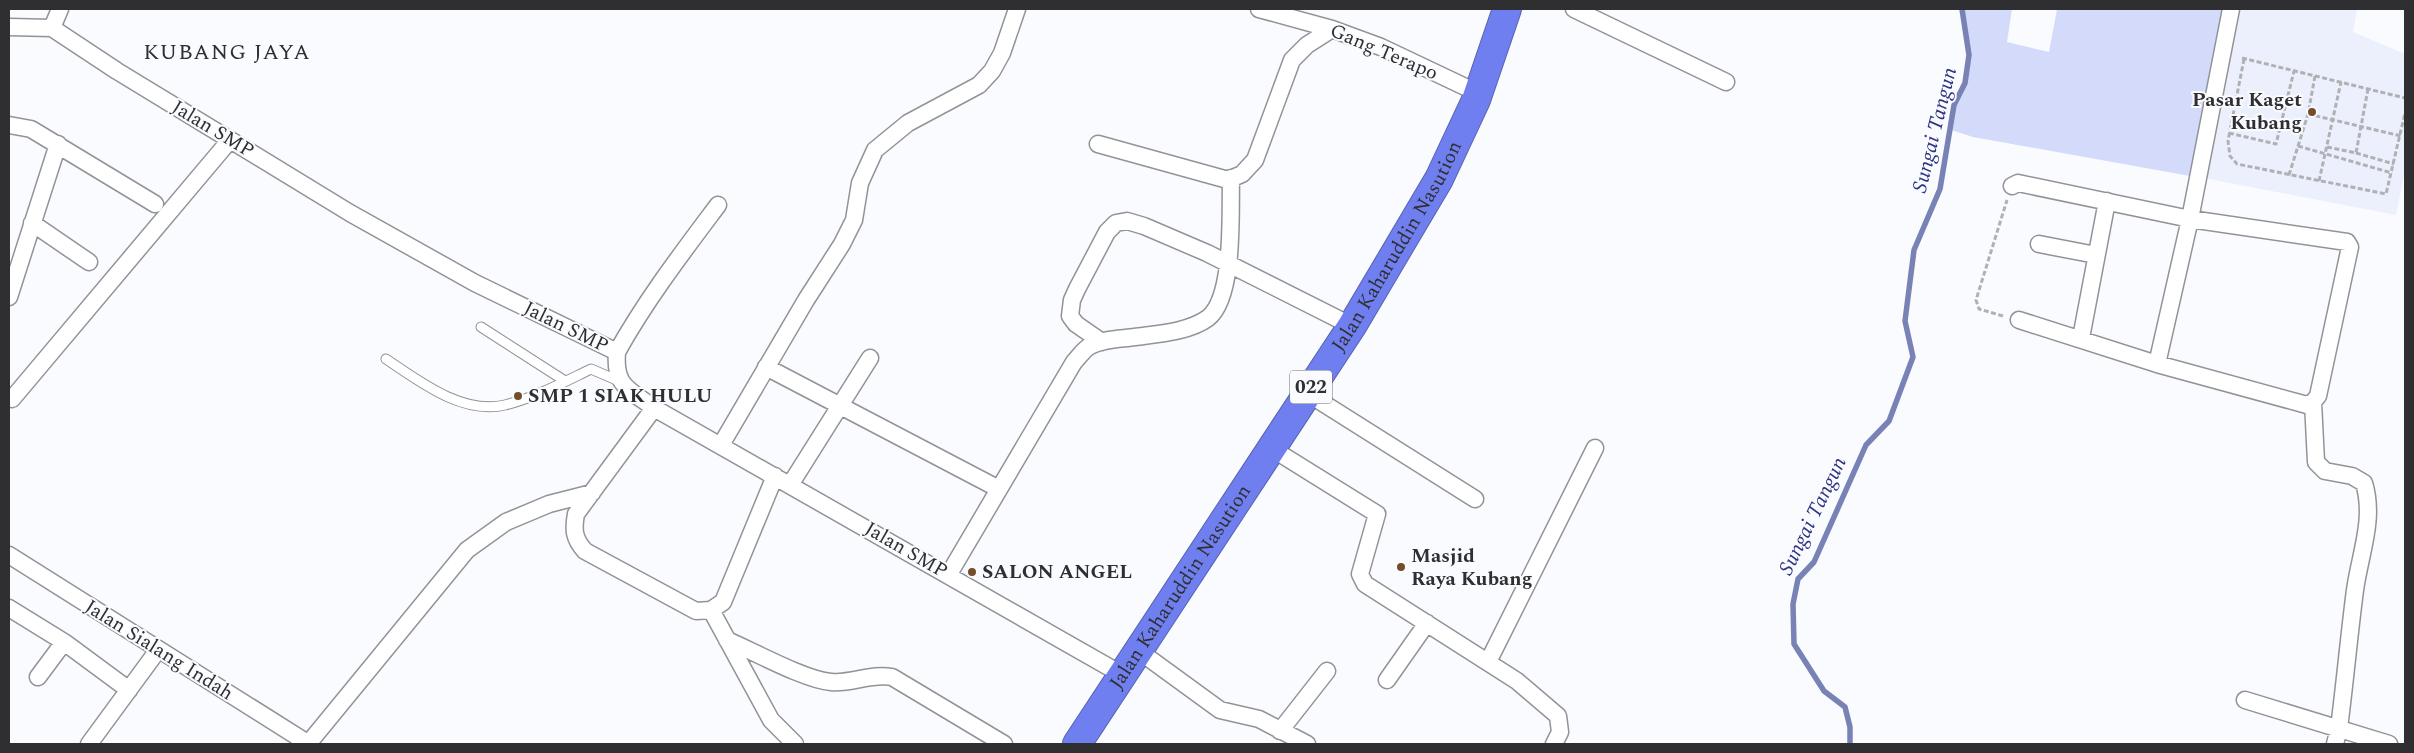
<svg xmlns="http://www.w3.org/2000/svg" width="2414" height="753" viewBox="0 0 2414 753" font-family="Spectral,serif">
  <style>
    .built { fill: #ecf0fd }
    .green { fill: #d4dbfa }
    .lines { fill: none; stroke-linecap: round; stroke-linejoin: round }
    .stream { stroke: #7882b4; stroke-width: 5.5 }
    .lane-casing { stroke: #929398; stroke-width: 11 }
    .street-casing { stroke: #929398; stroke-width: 19 }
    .highway-casing { stroke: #5963ac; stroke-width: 30 }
    .path { stroke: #b0b1b4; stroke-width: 3; stroke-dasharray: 5 2.5; stroke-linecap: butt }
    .lane { stroke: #fff; stroke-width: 9 }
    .street { stroke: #fff; stroke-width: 16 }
    .highway { stroke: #707fef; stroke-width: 28 }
    .poi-dot { fill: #734e29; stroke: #fafbff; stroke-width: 2 }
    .labels { text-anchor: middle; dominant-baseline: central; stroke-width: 4; stroke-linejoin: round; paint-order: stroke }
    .shield { fill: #fafbff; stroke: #6c6c6f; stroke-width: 1 }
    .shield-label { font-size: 19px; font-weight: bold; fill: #2f2f31 }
    .street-label { font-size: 20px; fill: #2f2f31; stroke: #fafbff }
    .poi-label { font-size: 20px; font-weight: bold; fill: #2f2f31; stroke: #fafbff; text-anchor: start }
    .water-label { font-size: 21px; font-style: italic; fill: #2d3282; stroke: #fafbff }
    .quarter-label { font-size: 22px; letter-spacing: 1px; fill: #2f2f31; stroke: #fafbff }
  </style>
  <rect width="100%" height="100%" fill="#fafbff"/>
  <!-- built -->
  <path class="built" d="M2235,9H2357L2353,32L2405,54V170L2396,215L2204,178Z"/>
  <!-- green -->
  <path class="green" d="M1962,9H2012L2007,42L2049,52L2057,9H2223L2190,176L1973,137L1951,130L1954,105L1965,83L1969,55Z"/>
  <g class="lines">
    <!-- stream -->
    <path class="stream" d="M1850,744V727L1845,707L1824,691L1794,644L1793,604L1798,579L1814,562L1866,445L1889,421L1913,357L1905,321L1914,250L1940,189L1954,105L1965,83L1969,55L1962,9"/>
    <!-- lane casing -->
    <g class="lane-casing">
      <path id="lane" d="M481,327L565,381
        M386,359C419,381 462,415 505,405C534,398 564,382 591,369L619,381"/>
    </g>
    <!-- street casing -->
    <g class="street-casing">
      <path id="street" d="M1259,9L1332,29L1381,47L1478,93
        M1574,9L1726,82
        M9,27L52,28L117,71L350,213L475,283L617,352C614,387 629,389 654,408L1121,674
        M52,28L60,9
        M9,125L31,129L155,204
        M1098,144L1228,180L1242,174L1255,160L1292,60L1307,45L1332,29
        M2012,186L2018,183L2190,219L2347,242L2350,247L2318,396L2313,402L2307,405L2157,364L2019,320
        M32,223L89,262
        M2039,244L2096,255
        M9,297L58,144
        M2081,338L2107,201
        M1102,342L1076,324L1070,316L1072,300L1077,289L1107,232L1116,223L1127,221L1144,226L1207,253L1352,326
        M617,352C646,300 682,253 718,205
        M2157,364L2190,219L2231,9
        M766,367L999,489
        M1307,393L1475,499
        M12,399L230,140
        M2313,402L2316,462L2325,471L2352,476L2364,483C2375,519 2360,554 2355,590C2349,636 2345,682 2339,728L2335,744
        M654,408L576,514C573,530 574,539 585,551L696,611L711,610L723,602L775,476
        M721,445L806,300L842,244L854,220L860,183L875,150L908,123L979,85L992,71L1002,53L1017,9
        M1271,448L1377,514L1360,574L1365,584L1517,681L1558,716L1560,732L1554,744
        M790,485L870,358
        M9,555L309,744
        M949,574L1074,362C1079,357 1084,349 1090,346C1102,339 1121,339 1135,337C1157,334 1189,332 1208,318C1235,297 1230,211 1231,178
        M9,608L64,642L129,690
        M711,610L771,720L795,744
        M727,640C753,651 805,680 831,682C852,684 871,673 892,677L1004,744
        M1139,651L1220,710L1259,719L1307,744
        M1488,662L1595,448
        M38,677L64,642
        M1387,680L1427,623
        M2245,700L2389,744
        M1280,731L1327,671
        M89,744L158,650
        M308,744L467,550L506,522L549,504L592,493"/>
    </g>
    <!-- highway casing -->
    <g class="highway-casing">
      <g id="highway">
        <path id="s1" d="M1077,744L1352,326L1439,179L1476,100L1507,9"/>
      </g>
    </g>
    <!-- path -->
    <path class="path" d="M2242,58L2405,98
      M2244,59L2228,141L2230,156L2237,164L2386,194L2405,113
      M2308,114L2401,136
      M2229,133L2276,144L2294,71
      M2298,146L2392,173
      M2327,147L2356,153L2368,89
      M2356,153L2394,164
      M2289,175L2308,114L2315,76
      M2319,181L2341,82
      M2003,316L1979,309L1976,300L2007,200"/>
    <!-- lane -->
    <use href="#lane" class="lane"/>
    <!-- street -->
    <use href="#street" class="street"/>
    <!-- highway -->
    <use href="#highway" class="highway"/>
  </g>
  <!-- markers -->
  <g class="poi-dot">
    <circle cx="2312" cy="112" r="5"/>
    <circle cx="518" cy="396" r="5"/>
    <circle cx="1401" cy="567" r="5"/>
    <circle cx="972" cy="572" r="5"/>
  </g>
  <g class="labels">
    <!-- shield labels -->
    <rect class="shield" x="1290" y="370.5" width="42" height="33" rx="4"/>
    <g class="shield-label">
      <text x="1311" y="387">022</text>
    </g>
    <!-- street labels -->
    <g class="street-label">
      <text transform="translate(1384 52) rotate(23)">Gang Terapo</text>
      <text transform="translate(213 129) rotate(31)">Jalan SMP</text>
      <text stroke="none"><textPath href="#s1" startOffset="592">Jalan Kaharuddin Nasution</textPath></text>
      <text transform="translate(566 327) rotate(26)">Jalan SMP</text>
      <text transform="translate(906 550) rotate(30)">Jalan SMP</text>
      <text stroke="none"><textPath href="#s1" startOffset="188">Jalan Kaharuddin Nasution</textPath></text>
      <text transform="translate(159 650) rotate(32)">Jalan Sialang Indah</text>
    </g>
    <!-- poi labels -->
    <g class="poi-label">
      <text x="2302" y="100" text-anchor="end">Pasar Kaget<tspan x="2302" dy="23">Kubang</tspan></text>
      <text x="528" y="396">SMP 1 SIAK HULU</text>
      <text x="1411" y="556">Masjid<tspan x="1411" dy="23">Raya Kubang</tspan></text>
      <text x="982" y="572">SALON ANGEL</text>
    </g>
    <!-- water labels -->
    <g class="water-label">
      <text transform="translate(1935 130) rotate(-76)">Sungai Tangun</text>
      <text transform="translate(1813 516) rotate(-64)">Sungai Tangun</text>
    </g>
    <!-- quarter labels -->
    <g class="quarter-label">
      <text x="227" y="52">KUBANG JAYA</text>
    </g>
  </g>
  <!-- border -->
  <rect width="2414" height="753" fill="none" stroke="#2f2f31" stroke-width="20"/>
</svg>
